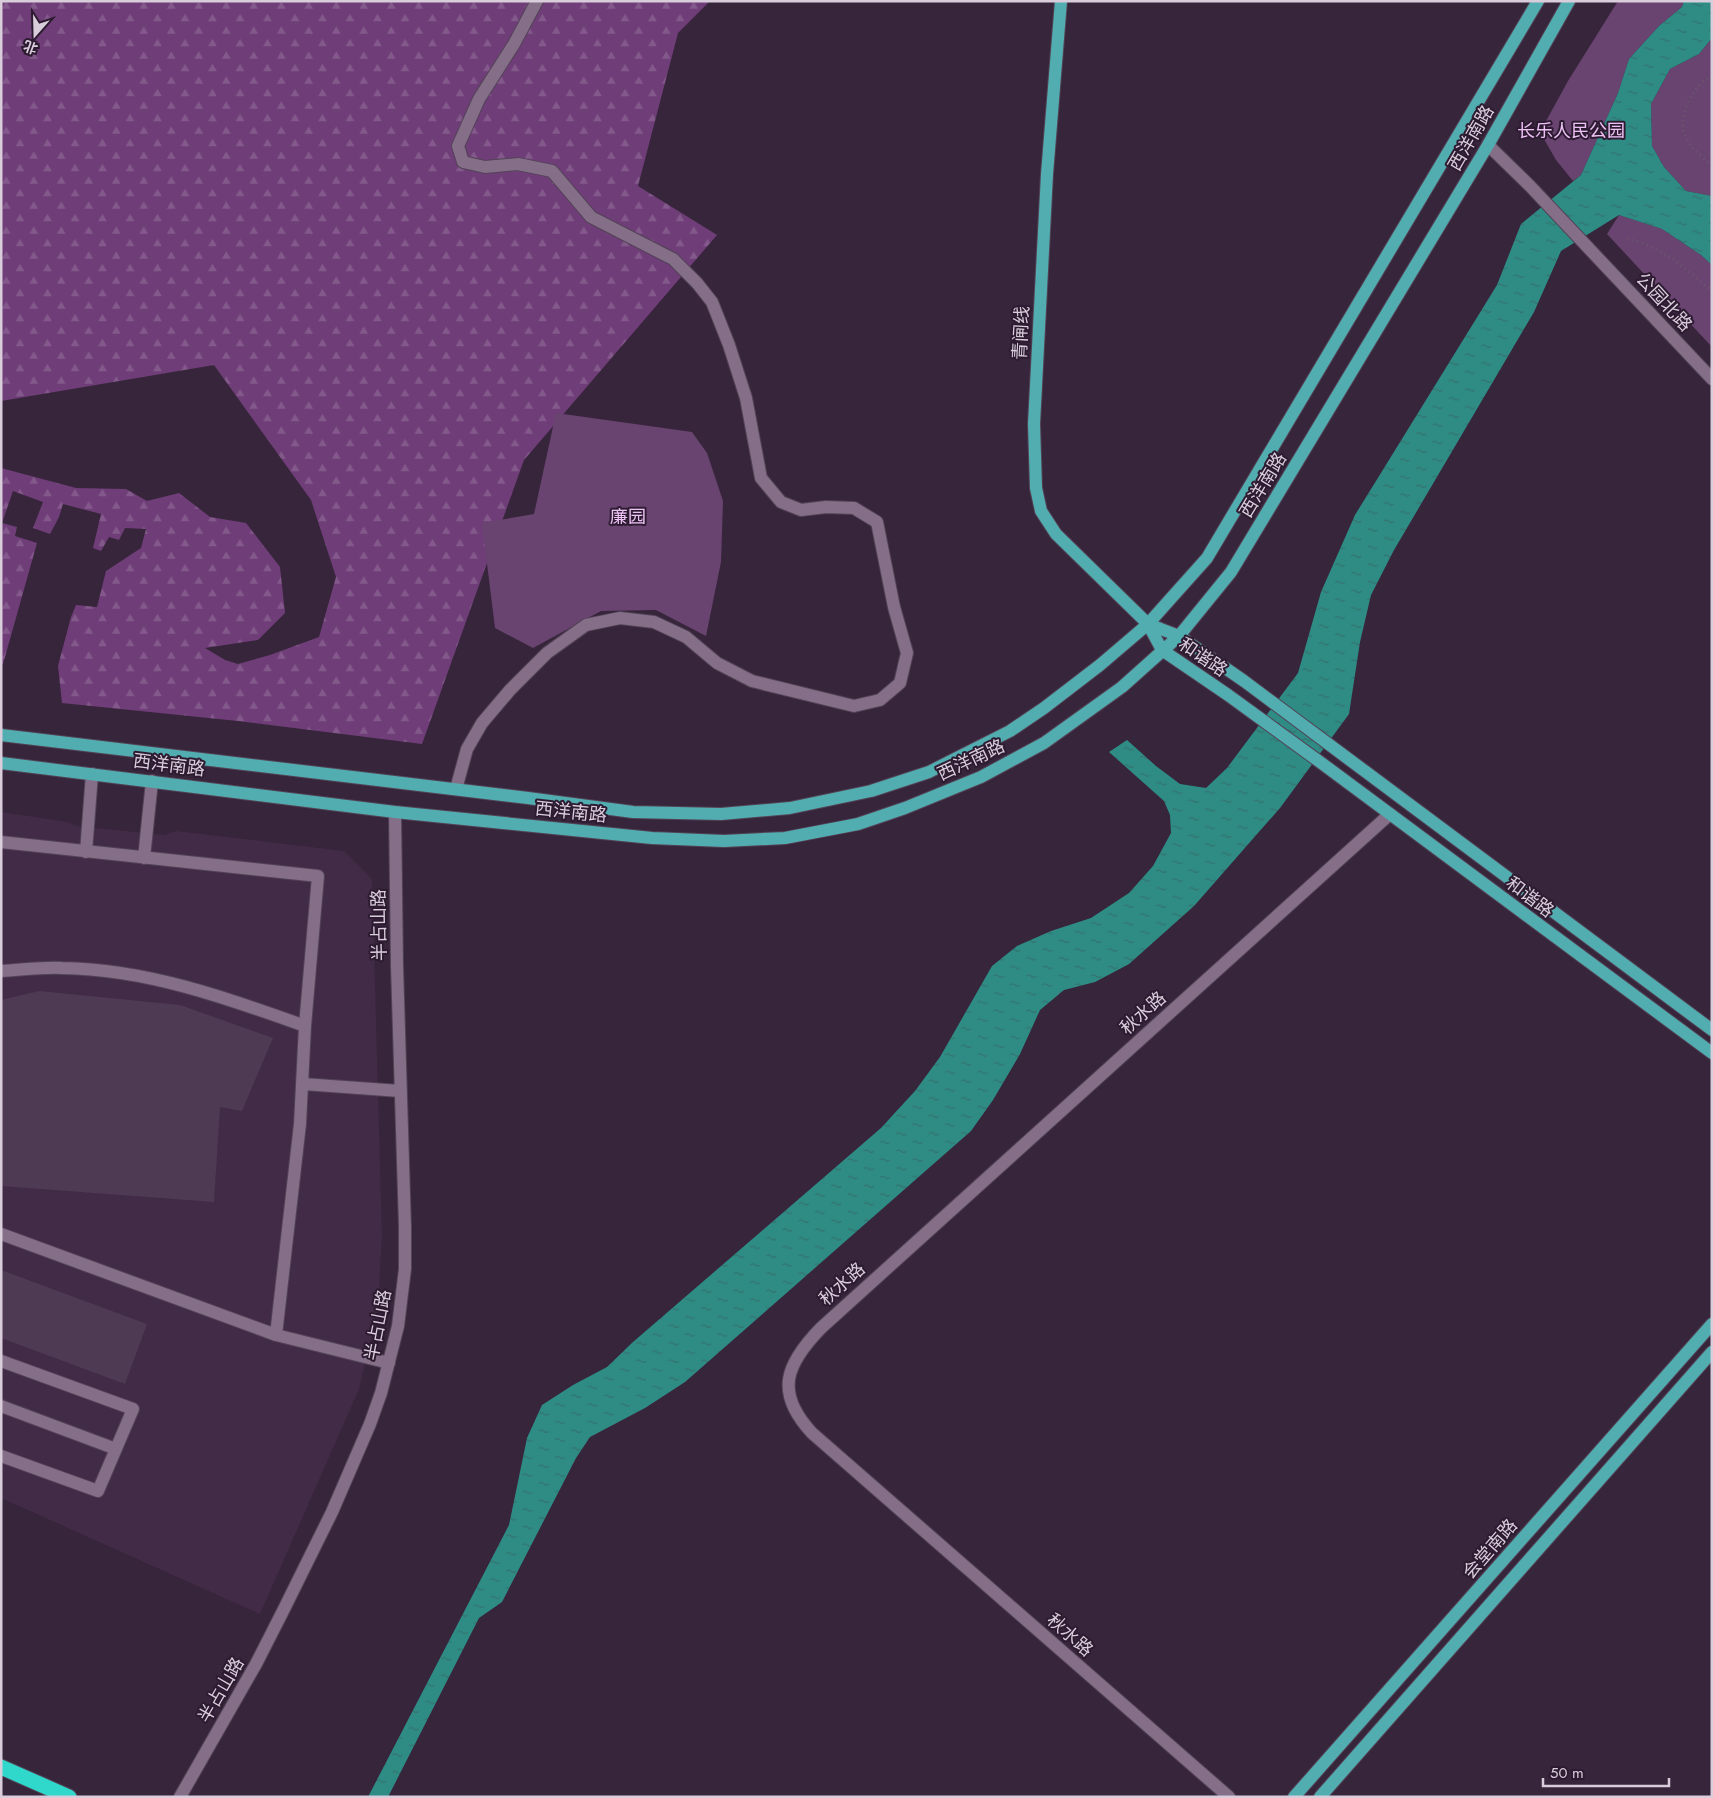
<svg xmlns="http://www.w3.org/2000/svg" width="1713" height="1798" viewBox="0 0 1713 1798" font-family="Jost,'Noto Sans SC',sans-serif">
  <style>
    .built { fill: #422b47 }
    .forest { fill: url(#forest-firs) }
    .park { fill: #694470 }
    .water { fill: url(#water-ripples) }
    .building { fill: #4e3a52 }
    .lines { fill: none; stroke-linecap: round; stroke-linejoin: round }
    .minor-casing { stroke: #524356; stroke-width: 14 }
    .major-casing { stroke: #524356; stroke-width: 14 }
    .highway-casing { stroke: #524356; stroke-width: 17 }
    .path { stroke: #69586c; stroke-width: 3; stroke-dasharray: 1 4; stroke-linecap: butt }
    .minor { stroke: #846e88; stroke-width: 12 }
    .major { stroke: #52adb0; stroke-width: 12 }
    .highway { stroke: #30d7cb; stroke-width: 15 }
    .labels { text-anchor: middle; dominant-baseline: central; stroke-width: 4; stroke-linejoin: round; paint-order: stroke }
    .park-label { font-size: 18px; fill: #ecc1f4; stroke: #2d1b31 }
    .street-label { font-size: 18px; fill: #d9cddb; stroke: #2d1b31 }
  </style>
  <defs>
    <pattern id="forest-firs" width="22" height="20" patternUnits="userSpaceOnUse" patternTransform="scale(1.25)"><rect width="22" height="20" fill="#6f3d78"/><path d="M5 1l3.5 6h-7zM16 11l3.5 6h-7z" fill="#83588b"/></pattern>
    <pattern id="water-ripples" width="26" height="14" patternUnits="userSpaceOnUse" patternTransform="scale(1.25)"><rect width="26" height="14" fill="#2e8c85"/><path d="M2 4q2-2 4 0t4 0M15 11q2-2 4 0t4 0" fill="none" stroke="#35716e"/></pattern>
  </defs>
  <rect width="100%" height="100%" fill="#37253b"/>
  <!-- built -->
  <path class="built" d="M1,812L68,822L76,826L164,835L176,831L344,851L372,879L382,1236L378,1308L359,1389L260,1614L1,1498Z"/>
  <!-- forest -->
  <path class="forest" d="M1,1H710L678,33L638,186L717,235L524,460L422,744L238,721L62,703L58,666L71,617L76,605L97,607L106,571L141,548L146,529L125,528L119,540L109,537L101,551L93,548L101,514L63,504L59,517L50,534L33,528L43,502L13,491L2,523L17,527L15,536L37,543L3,664H1V468L76,488L126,489L147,501L179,493L210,517L246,523L280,567L285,613L258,640L205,648L225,660L238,664L270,655L319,637L336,577L311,500L214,365L1,401Z"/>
  <!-- park -->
  <path class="park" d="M1618,1H1684L1682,7L1659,26L1629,59L1618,93L1581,175L1573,181L1556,160L1540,132L1568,81Z
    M1712,38V196L1686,191L1664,167L1652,146L1651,104L1670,69L1699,54Z
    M1619,215L1662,229L1701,255L1712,265V347L1607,234Z
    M556,413L692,432L707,453L723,501L721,562L706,636L656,610L601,611L533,648L495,628L482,523L534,514Z"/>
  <!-- water -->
  <path class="water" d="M1684,1H1712V38L1699,54L1670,69L1651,104L1652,146L1664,167L1686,191L1712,196V265L1701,255L1662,229L1619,215L1561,251L1534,312L1394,550L1371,595L1360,642L1349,714L1280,808L1194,906L1129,964L1095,982L1064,990L1040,1010L1020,1054L993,1100L971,1131L685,1382L645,1408L590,1437L576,1458L502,1602L479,1618L388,1797H368L509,1525L527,1438L542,1405L573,1385L607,1367L633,1342L881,1128L915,1091L940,1057L992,966L1017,946L1051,931L1091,918L1129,893L1153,866L1171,833L1170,815L1164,801L1109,752L1127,740L1156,766L1180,784L1206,788L1227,768L1298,673L1321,592L1355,515L1497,285L1521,224L1581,175L1618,93L1629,59L1659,26L1682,7Z"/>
  <!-- building -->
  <path class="building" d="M39,991L180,1005L273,1038L242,1111L220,1107L214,1202L1,1186V1000Z
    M1,1270L147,1324L125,1384L1,1338Z"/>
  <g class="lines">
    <!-- minor casing -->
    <g class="minor-casing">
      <path id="minor" d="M1488,145L1530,186L1712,379
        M456,789L467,749L482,723L510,690L547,653L586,625L620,618L654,622L686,637L717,663L752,681L854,706L880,700L900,683L907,653L894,607L877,522L854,508L826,507L801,510L781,502L761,478L746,398L729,345L712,302L697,283L673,259L591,217L552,171L518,164L485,167L463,162L458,146L479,99L514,44L537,1
        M1,842L318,876L305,1026L300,1124L276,1335
        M86,852L92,774
        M144,858L152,781
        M1,971C21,970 42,967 62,968C146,969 227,998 305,1026
        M303,1084L400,1091
        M1,1234L276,1335L389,1363
        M1,1361L133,1409L98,1491L1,1456
        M1,1406L116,1449
        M180,1797L256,1664L284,1609L332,1512L370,1424L381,1393L398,1326L405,1269V1227L397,966L395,812
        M1229,1797L812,1433C774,1392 786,1364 821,1328L1390,814"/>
    </g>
    <!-- major casing -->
    <g class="major-casing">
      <path id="major" d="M1061,1L1047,174L1034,424L1036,488L1041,511L1056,534L1148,624L1162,650L1228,695L1320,762L1712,1053
        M1148,624L1179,636L1244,681L1712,1030
        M1,735L528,798L633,812L721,814L790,808L871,791L929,772L1010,731L1044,708L1100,665L1148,624L1207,558L1538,1
        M1,763L395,812L652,838L724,841L785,838L858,824L905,808L981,777L1044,743L1122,687L1179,636L1231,572L1488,145L1569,1
        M1294,1797L1712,1324
        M1320,1797L1712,1352"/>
    </g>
    <!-- highway casing -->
    <g class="highway-casing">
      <path id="highway" d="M1,1767L69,1797"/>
    </g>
    <!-- path -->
    <path class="path" d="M1712,76C1695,84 1681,109 1683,128C1684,133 1688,142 1691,146C1695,152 1703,157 1708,162L1712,163
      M1628,238L1649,246L1672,258L1712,291"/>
    <!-- minor -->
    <use href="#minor" class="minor"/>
    <!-- major -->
    <use href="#major" class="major"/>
    <!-- highway -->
    <use href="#highway" class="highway"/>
  </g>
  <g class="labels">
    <!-- park labels -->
    <g class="park-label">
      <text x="1571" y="131">长乐人民公园</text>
      <text x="628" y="517">廉园</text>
    </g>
    <!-- street labels -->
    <g class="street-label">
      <text transform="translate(1471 138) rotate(-60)">西洋南路</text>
      <text transform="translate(1664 302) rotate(47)">公园北路</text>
      <text transform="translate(1021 333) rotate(-87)">青闸线</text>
      <text transform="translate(1263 485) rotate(-59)">西洋南路</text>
      <text transform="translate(1203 657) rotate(34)">和谐路</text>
      <text transform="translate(971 760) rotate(-25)">西洋南路</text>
      <text transform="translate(169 765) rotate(7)">西洋南路</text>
      <text transform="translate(571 812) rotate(6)">西洋南路</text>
      <text transform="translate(1530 897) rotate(37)">和谐路</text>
      <text transform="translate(379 925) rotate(-91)">半占山路</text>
      <text transform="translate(1143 1013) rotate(-42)">秋水路</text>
      <text transform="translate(842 1284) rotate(-42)">秋水路</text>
      <text transform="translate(378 1325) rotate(-79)">半占山路</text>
      <text transform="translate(1490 1549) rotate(-49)">会堂南路</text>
      <text transform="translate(1070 1635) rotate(41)">秋水路</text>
      <text transform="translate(221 1690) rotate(-60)">半占山路</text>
    </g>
  </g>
  <!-- border -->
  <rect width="1713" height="1798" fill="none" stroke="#d9cddb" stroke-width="5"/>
  <!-- north arrow -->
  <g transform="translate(35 35) rotate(200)" stroke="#2d1b31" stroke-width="4" paint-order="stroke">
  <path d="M0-4L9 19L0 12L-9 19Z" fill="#d9cddb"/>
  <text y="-8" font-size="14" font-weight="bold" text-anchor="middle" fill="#d9cddb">北</text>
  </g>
  <!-- scale -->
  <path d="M1543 1778v8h126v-8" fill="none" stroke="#d9cddb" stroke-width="2.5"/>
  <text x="1550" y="1778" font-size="15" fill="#d9cddb" stroke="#2d1b31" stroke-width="4" paint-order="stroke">50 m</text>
</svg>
